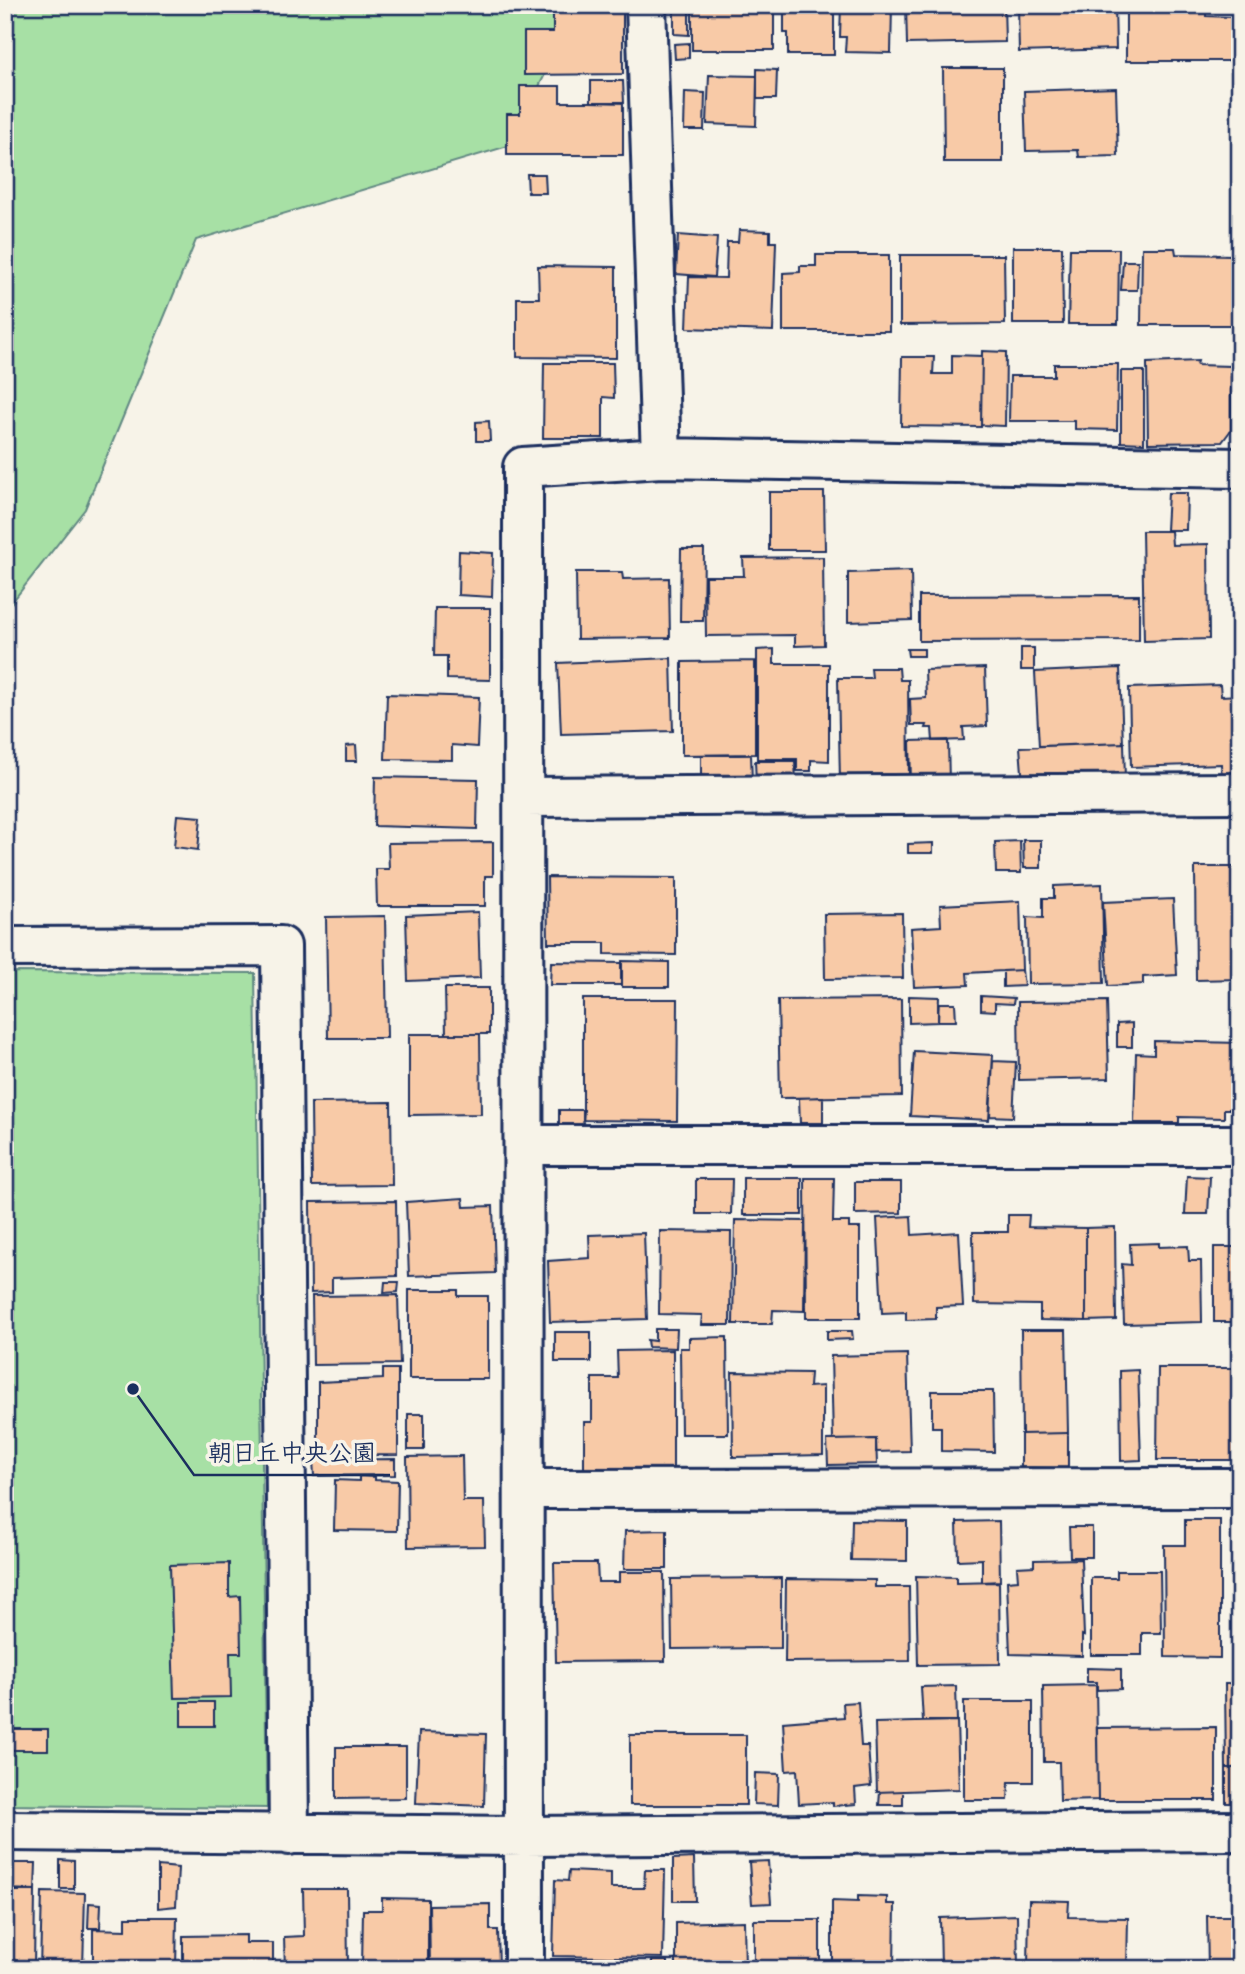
<svg xmlns="http://www.w3.org/2000/svg" width="1245" height="1974" viewBox="0 0 1245 1974" font-family="'Architects Daughter','Klee One',sans-serif">
  <style>
    .green { fill: #a7e0a5; stroke: #618882; stroke-width: 2 }
    .building { fill: #f8caa7; stroke: #1b2f5e; stroke-width: 2 }
    .lines { fill: none; stroke-linecap: round; stroke-linejoin: round }
    .street-casing { stroke: #1b2f5e; stroke-width: 44 }
    .secondary-casing { stroke: #1b2f5e; stroke-width: 44 }
    .street { stroke: #f7f3e8; stroke-width: 38 }
    .secondary { stroke: #f7f3e8; stroke-width: 38 }
    .leader { fill: none; stroke: #1b2f5e; stroke-width: 2.5 }
    .callout-dot { fill: #1b2f5e; stroke: #f7f3e8; stroke-width: 2.5 }
    .callout-label { font-size: 24px; text-anchor: middle; font-weight: bold; fill: #1b2f5e; stroke: #f7f3e8; stroke-width: 7; stroke-linejoin: round; paint-order: stroke }
  </style>
  <rect width="100%" height="100%" fill="#f7f3e8"/>
  <filter id="ink" filterUnits="userSpaceOnUse"><feTurbulence type="fractalNoise" baseFrequency=".0143" numOctaves="2"/><feDisplacementMap in="SourceGraphic" scale="14" xChannelSelector="R" yChannelSelector="G"/><feConvolveMatrix kernelMatrix="1 2 1 2 8 2 1 2 1" color-interpolation-filters="sRGB"/></filter>
  <g filter="url(#ink)">
    <!-- green -->
    <path class="green" d="M5,5H581L508,146L196,240L85,509L5,611Z
      M5,972L255,973L267,1808L5,1805Z"/>
    <!-- building -->
    <path class="building" d="M674,5H689V35L674,34Z
      M692,5H774V50H692Z
      M784,5H834V55H788V33H784Z
      M841,5H892L891,53L845,52L846,37H840Z
      M906,5H1004L1005,42L907,44Z
      M1018,5H1115L1116,49L1019,52Z
      M1126,5H1206V16L1231,17V61H1126Z
      M553,10H623V74L524,75V32H553Z
      M689,43V58L675,59L674,44Z
      M943,68H1003V162H944Z
      M757,69L777,70L776,99H757Z
      M709,75L757,76L756,126L707,124Z
      M591,81H623L624,103L591,102Z
      M520,86H560V102H623V155H507V114H520Z
      M1116,88L1118,156L1079,157L1078,150L1026,151L1024,91Z
      M685,92L705,93L704,130H684Z
      M527,174H545L546,193H528Z
      M739,230L770,231V242H776L773,331L687,328L689,277L726,278L727,242H738Z
      M678,235L717,238L714,277L676,274Z
      M1013,247H1062L1063,324H1013Z
      M1142,248H1175L1176,254L1233,255V325H1141Z
      M1070,249H1119L1118,324H1068Z
      M816,255H889V331H783V273L800,272V266H816Z
      M900,255H1004L1005,324L900,325Z
      M1123,261H1138L1137,290H1121Z
      M538,266L616,267V358L517,357V298H539Z
      M982,351L1006,352L1005,426L981,425Z
      M952,355L982,356L981,427L901,426L902,357H934L933,374H952Z
      M1198,361L1197,365L1231,366V430L1222,442L1148,443L1147,363Z
      M544,363H613L614,398L603,397V438H543Z
      M1054,364H1118L1117,430L1075,429V421H1009L1010,376H1054Z
      M1121,371H1144V443L1121,442Z
      M489,421L490,441H476V422Z
      M769,492H824L825,550H769Z
      M1168,493H1187L1186,530H1166Z
      M1142,531H1171L1172,545L1208,544L1209,639L1144,641Z
      M681,549H704L703,621H680Z
      M459,551L493,553L492,597L458,595Z
      M823,557L824,645L795,646V635L706,636L705,576H744L743,558Z
      M911,571L912,620L848,622V573Z
      M576,572H622L623,579L669,578L670,638L577,639Z
      M1139,595V640L919,641V596Z
      M435,608H490V680L447,679V656H434Z
      M1021,648H1034V670H1021Z
      M774,649V664H829V761L811,760V771H797V759H757V650Z
      M907,649H924V656H908Z
      M671,658L673,731L561,734L558,663Z
      M755,661V754L682,755V662Z
      M871,668H899L900,680H908L909,780L840,782L838,678H872Z
      M985,668L987,726L963,727L964,740L933,741L932,728H926L927,725H911L910,699L926,698L925,670Z
      M1120,668L1123,743L1039,746L1035,672Z
      M1220,685L1221,696L1240,695V779L1222,780L1221,764L1131,767L1129,688Z
      M387,694L479,697L477,747L452,745V760L385,759Z
      M948,740L949,782L911,783L910,741Z
      M1124,743L1125,780L1023,785L1020,747Z
      M356,745L357,761H346V746Z
      M701,755H751L752,781L701,782Z
      M755,761H795L796,783H756Z
      M375,777L478,779L477,829L374,826Z
      M177,815L201,817L198,850L174,847Z
      M1023,840H1041V868H1024Z
      M1020,841L1021,873H996L995,842Z
      M493,842V876H485V906H377L376,869H389L388,843Z
      M933,843V853H908V844Z
      M1195,867H1240V979L1196,980Z
      M547,877L676,878V955L605,954V943H548Z
      M1102,884L1104,983L1028,984L1027,917L1043,918V898H1054V886Z
      M1173,899L1177,975L1143,977V984L1108,986L1103,902Z
      M1020,901L1022,970L967,973L968,985L914,987L911,928L941,926L940,905Z
      M478,912L480,978L408,981L406,915Z
      M902,913L903,978L825,979L824,914Z
      M385,916L387,1038H328L326,917Z
      M622,961L669,962V987H622Z
      M551,962L621,963V985H550Z
      M1022,970L1024,986L1003,987V971Z
      M445,988H489V1034H446Z
      M909,996L939,997L938,1022L909,1023Z
      M981,996L1014,998L1013,1004L995,1003V1011L981,1010Z
      M583,999H678L677,1121L583,1120Z
      M901,999L902,1096L780,1098L778,1000Z
      M1107,1001L1109,1078L1019,1080L1018,1002Z
      M938,1003H955L956,1021H938Z
      M1132,1023V1047H1117V1024Z
      M409,1034H480L481,1114L409,1115Z
      M1154,1041L1240,1043V1109H1224V1118L1179,1117V1123H1134L1136,1053L1154,1054Z
      M914,1051L993,1055L989,1120L910,1116Z
      M993,1061L1016,1062L1013,1117L990,1116Z
      M823,1097V1123H800L799,1098Z
      M391,1102L392,1185L312,1186L311,1103Z
      M559,1110H584L583,1124H559Z
      M1187,1176L1210,1177L1208,1214H1185Z
      M743,1178H802V1215H743Z
      M805,1178H834L833,1222H849V1228H860V1318H806Z
      M696,1179H732L731,1214H696Z
      M855,1182H901V1213L855,1214Z
      M463,1198L464,1207L493,1206L495,1273L409,1276L406,1202Z
      M396,1201L397,1276L332,1278V1292L311,1293L310,1202Z
      M1008,1215H1029L1028,1227L1086,1228V1321L1040,1320V1305L974,1304L973,1232H1008Z
      M911,1216L912,1235L959,1232L963,1306L936,1307V1319L906,1320V1312L882,1313L877,1218Z
      M735,1220L805,1221L804,1311L773,1310L772,1324H733Z
      M1115,1227L1116,1320L1086,1321V1228Z
      M660,1231L731,1232L730,1325H701L702,1315L659,1314Z
      M644,1233L647,1319L550,1322L548,1261L590,1258L589,1235Z
      M1237,1234H1240V1322H1214V1247H1237Z
      M1159,1243V1247L1188,1246L1189,1261H1201L1202,1322L1124,1324L1122,1264L1131,1265L1130,1244Z
      M385,1282H399L398,1292L384,1293Z
      M409,1290H458V1296H488V1379H409Z
      M398,1295L400,1364L313,1365L312,1296Z
      M655,1329H677L676,1348L648,1347L647,1340L655,1341Z
      M1021,1330H1066L1068,1433L1022,1434Z
      M827,1331H852L853,1339L827,1340Z
      M555,1332H591V1362H555Z
      M727,1337L728,1434H681L680,1348H689V1338Z
      M673,1350V1470L584,1471V1422H592V1378H618L617,1351Z
      M907,1354L910,1451L876,1452V1439L833,1440L831,1356Z
      M1158,1368H1235V1460H1157Z
      M383,1369H398V1455L318,1456V1382L383,1379Z
      M1138,1370L1141,1460L1121,1461L1120,1371Z
      M732,1372L810,1373L809,1387L823,1386V1455L733,1457Z
      M932,1391H993L994,1452L941,1451V1427H932Z
      M408,1414H424V1450H408Z
      M1068,1433V1468L1021,1467V1434Z
      M876,1439L877,1464L828,1465L827,1440Z
      M462,1456L463,1501H484L485,1546L408,1547L407,1457Z
      M395,1459V1475L314,1476L313,1460Z
      M359,1476L375,1477V1480L398,1481L397,1531L334,1530L335,1480L359,1481Z
      M852,1520L907,1521V1561L851,1560Z
      M1185,1520H1220V1658L1165,1657L1164,1545H1185Z
      M999,1521L1000,1581L982,1582V1559L958,1560L957,1522Z
      M1069,1527H1092V1557H1070Z
      M667,1530V1569H624L625,1531Z
      M1081,1559L1084,1636L1082,1635V1656L1010,1654L1007,1581L1018,1580L1017,1567L1034,1566V1560Z
      M229,1563V1597L240,1596L241,1653H230L231,1697L174,1698L170,1565Z
      M554,1563H597L598,1582H619V1572H664L665,1661L556,1662Z
      M1117,1571H1160L1161,1633H1142V1655H1091V1578H1117Z
      M916,1576L956,1577V1583L999,1582L1000,1664L918,1665Z
      M781,1578V1648L672,1649L671,1579Z
      M786,1579L875,1580V1587H909L910,1661L785,1662Z
      M1087,1668L1121,1669V1689L1097,1690V1682H1087Z
      M1225,1684H1240V1768H1226Z
      M1096,1685L1098,1800L1060,1801L1059,1762H1044L1043,1686Z
      M956,1686L957,1721H923L921,1687Z
      M964,1701H1033V1782H1009L1008,1800H964Z
      M181,1702H214V1726H181Z
      M858,1702L861,1746H868L871,1786L855,1788L856,1804L833,1806V1802L799,1804L797,1770L786,1771L783,1722L844,1717L843,1703Z
      M957,1721L959,1789L877,1792L875,1723Z
      M1216,1727V1800H1098L1097,1728Z
      M5,1729H48V1750H5Z
      M419,1732L486,1734L484,1806L416,1803Z
      M630,1735H746V1805H630Z
      M336,1747H406V1798L336,1799Z
      M1226,1768H1240V1803H1226Z
      M755,1773L779,1774L778,1805L754,1804Z
      M880,1792H903V1805H879Z
      M694,1858L695,1901H673V1859Z
      M60,1860L74,1861V1889H60Z
      M768,1861L771,1903L752,1904L749,1862Z
      M5,1863H36L35,1890L5,1889Z
      M158,1866L178,1868L176,1906L158,1908Z
      M645,1870H665L663,1958L553,1956L555,1880L568,1881L569,1871L611,1873V1888H644Z
      M303,1889H347L348,1969H285L284,1937L304,1936Z
      M5,1891H35L34,1969H5Z
      M42,1892L85,1893L83,1969H40Z
      M858,1896L887,1897V1904H895L894,1969H832V1901L858,1902Z
      M382,1898L428,1899V1969H362L363,1910H382Z
      M1029,1900L1069,1901L1068,1917L1128,1918L1127,1969H1028Z
      M89,1903L101,1904L100,1928H88Z
      M490,1904V1930H498L499,1969H430L429,1905Z
      M1017,1915L1018,1969H941L940,1918Z
      M1207,1916H1240V1969H1208Z
      M126,1917H177L176,1969H93V1929L126,1930Z
      M754,1920H820V1969H754Z
      M744,1921L745,1969H676V1923Z
      M246,1935V1943H273V1969H183V1936Z
      M551,1959H587L586,1969H551Z
      M652,1961H668V1969H652Z"/>
    <g class="lines">
      <!-- street casing -->
      <g class="street-casing">
        <path id="street" d="M646,5L661,458
          M524,797L1240,793
          M5,947L281,946L289,1835
          M525,1489L1240,1488
          M5,1831L524,1836L1240,1831
          M524,1969L523,467L661,458L1240,468"/>
      </g>
      <!-- secondary casing -->
      <g class="secondary-casing">
        <path id="secondary" d="M524,1145H1240"/>
      </g>
      <!-- street -->
      <use href="#street" class="street"/>
      <!-- secondary -->
      <use href="#secondary" class="secondary"/>
    </g>
  </g>
  <!-- callouts -->
  <path class="leader" d="M133 1389L194 1475H390"/>
  <circle class="callout-dot" cx="133" cy="1389" r="7"/>
  <g class="callout-label">
    <text x="292" y="1461">朝日丘中央公園</text>
  </g>
  <!-- margin -->
  <rect width="1245" height="1974" fill="none" stroke="#f7f3e8" stroke-width="28"/>
  <rect x="14" y="14" width="1217" height="1946" fill="none" stroke="#1b2f5e" stroke-width="2.5" filter="url(#ink)"/>
</svg>
